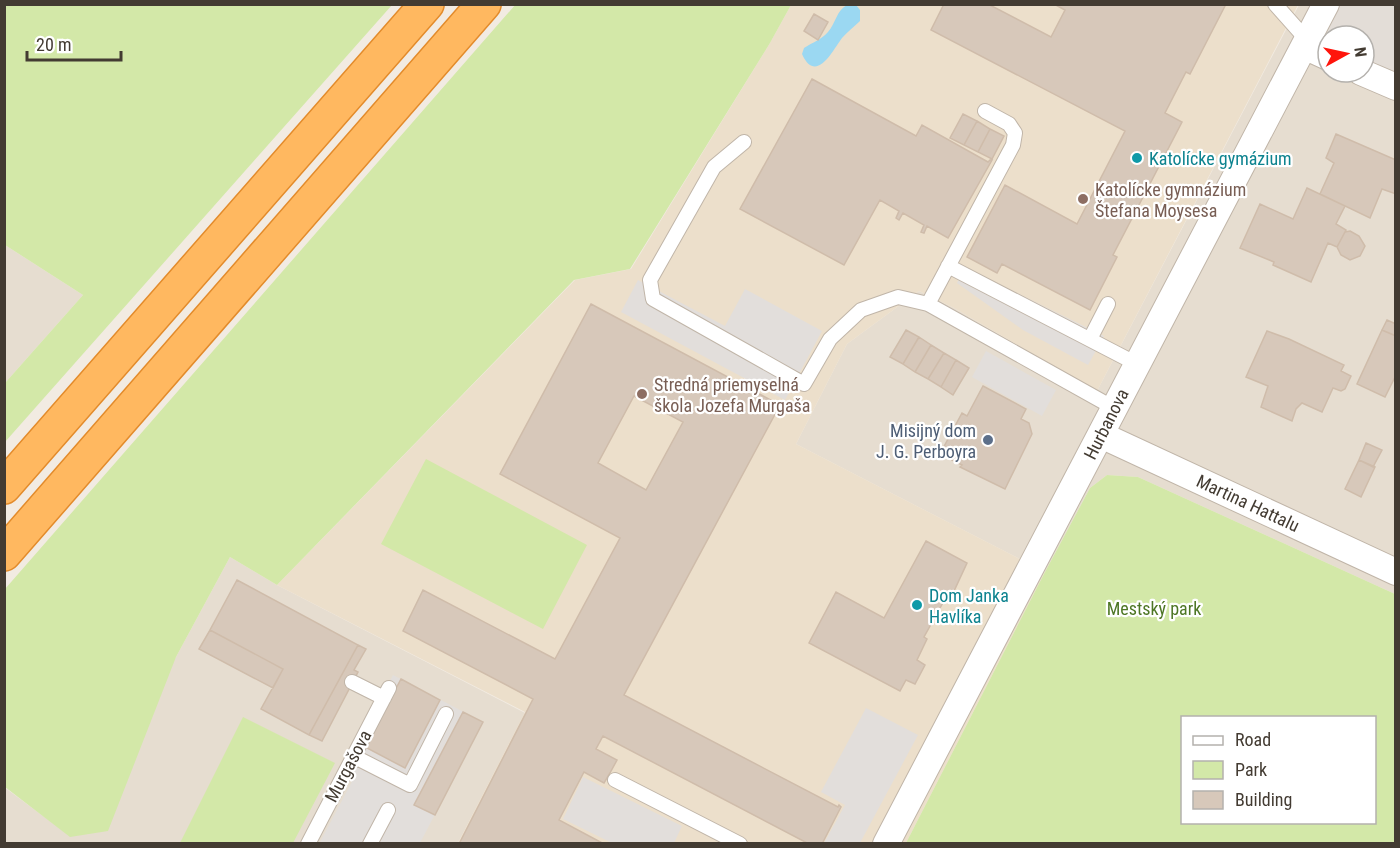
<svg xmlns="http://www.w3.org/2000/svg" width="1400" height="848" viewBox="0 0 1400 848" font-family="'Roboto Condensed',sans-serif">
  <style>
    .residential { fill: #e6ddd0 }
    .industrial { fill: #e3ddd7 }
    .education { fill: #ecdfcb }
    .green { fill: #d3e8a8; fill-rule: evenodd }
    .parking { fill: #e2dedb }
    .water { fill: #9bd8f2 }
    .building { fill: #d7c8ba; stroke: #cfbcaa; stroke-width: 1.5; fill-rule: evenodd }
    .lines { fill: none; stroke-linecap: round; stroke-linejoin: round }
    .service-casing { stroke: #c0b5a8; stroke-width: 16 }
    .minor-casing { stroke: #c0b5a8; stroke-width: 28 }
    .motorway-casing { stroke: #e38b2b; stroke-width: 36 }
    .service { stroke: #fff; stroke-width: 14 }
    .minor { stroke: #fff; stroke-width: 26 }
    .motorway { stroke: #ffb860; stroke-width: 33 }
    .culture-dot { fill: #0f9aa8; stroke: #fff; stroke-width: 2 }
    .education-dot { fill: #8d6e63; stroke: #fff; stroke-width: 2 }
    .service-dot { fill: #5c6f8a; stroke: #fff; stroke-width: 2 }
    .labels { text-anchor: middle; dominant-baseline: central; stroke-width: 4.5; stroke-linejoin: round; paint-order: stroke }
    .culture-label { font-size: 18px; fill: #0d838f; stroke: #fff; text-anchor: start }
    .education-label { font-size: 18px; fill: #785e54; stroke: #fff; text-anchor: start }
    .street-label { font-size: 18px; fill: #433b32; stroke: #fff }
    .service-label { font-size: 18px; fill: #4e5e75; stroke: #fff; text-anchor: end }
    .park-label { font-size: 18px; fill: #4d7624; stroke: #fff }
  </style>
  <rect width="100%" height="100%" fill="#f2ebe2"/>
  <!-- residential -->
  <path class="residential" d="M1299,5H1310L1328,42V72H1364L1395,82V594L1138,477L1107,475L1090,488L1045,572L796,444L847,344L919,291L954,308L1097,391Z
    M5,245L83,295L5,383Z
    M230,557L277,585L525,713L458,843H5L4,787L70,836L176,657Z"/>
  <!-- industrial -->
  <path class="industrial" d="M1310,5H1395V82L1364,63V36H1328V42L1326,41Z"/>
  <!-- education -->
  <path class="education" d="M791,5H1298L1097,391L954,308L919,291L847,344L796,444L1045,572L906,843H458L525,712L277,585L575,280L631,269L770,43Z"/>
  <!-- green -->
  <path class="green" d="M5,4L392,5L5,442V383L83,295L5,245Z
    M516,4L791,5L770,43L630,269L574,280L277,585L230,557L176,657L108,831L70,837L5,787V589Z
    M426,459L587,545L543,629L381,544Z
    M1107,475L1138,477L1395,594V843H906L1045,572L1090,488ZM1182,718H1374V822H1182Z
    M243,717L335,763L293,843H180Z"/>
  <!-- parking -->
  <path class="parking" d="M963,270L1009,293L1011,290L1104,336L1088,365L1023,330L957,283Z
    M638,280L725,326L745,289L822,331L785,400L621,312Z
    M986,351L1056,390L1042,416L972,377Z
    M393,675L483,722L420,843L319,844L356,774L345,768Z
    M866,708L918,735L860,843H824L845,805L821,792Z
    M583,777L682,826L674,843H612L563,819Z"/>
  <!-- water -->
  <path class="water" d="M847,5H856L860,10V21C854,27 847,32 842,38C833,50 816,85 802,54L804,48C813,42 821,40 828,32C836,23 836,11 847,5Z"/>
  <!-- building -->
  <path class="building" d="M944,4H988L1051,37L1065,10L1054,4H1226L1190,74L1186,72L1165,113L1182,122L1113,255L1117,257L1090,310L1002,264L997,273L967,257L1005,185L1077,224L1125,131L931,30Z
    M814,14L828,22L818,40L804,31Z
    M812,79L916,136L922,125L988,162L990,160H992L948,238L927,226L924,233L921,232L924,225L903,213L899,220L896,218L899,211L880,200L844,265L740,209Z
    M963,114L977,121L964,145L950,138Z
    M977,121L990,129L978,152L964,145Z
    M990,129L1004,136L992,159L978,152Z
    M1336,134L1396,160V194L1382,189L1370,218L1320,194L1334,163L1326,158Z
    M1307,188L1345,206L1336,224L1346,230L1337,247L1328,243L1311,282L1273,265L1274,262L1240,248L1260,204L1293,219Z
    M1350,231L1359,236L1365,246L1360,256L1350,260L1341,255L1337,247L1345,232Z
    M591,304L780,405L624,695L838,807L839,805L841,807L822,844H809L603,736L596,749L617,760L610,773L604,783L584,772L559,820L604,844H459L533,699L403,631L423,590L555,659L620,538L500,474ZM634,396L683,422L646,490L598,463Z
    M1387,320L1396,324V336L1382,330Z
    M906,330L919,337L903,364L890,357Z
    M1382,330L1396,336V375L1385,397L1357,384Z
    M1267,331L1289,339L1344,365L1341,371L1351,376L1345,389L1341,391L1333,388L1322,412L1302,403L1296,409L1292,421L1261,407L1268,386L1246,377Z
    M919,337L931,345L915,372L903,364Z
    M931,345L944,353L928,379L915,372Z
    M944,353L956,360L941,387L928,379Z
    M956,360L969,368L953,395L941,387Z
    M983,386L1026,409L1021,419L1029,423L1032,434L1005,489L960,467L962,465L940,454L962,413L967,416Z
    M1366,443L1382,450L1373,467L1359,460Z
    M1359,460L1375,467L1361,497L1345,489Z
    M926,541L967,563L954,591L950,590L924,637L927,639L917,660L925,665L915,684L906,680L900,691L809,643L836,592L884,618Z
    M237,580L358,645L309,735L261,709L283,669L210,630Z
    M210,630L283,669L273,688L199,649Z
    M358,645L366,649L354,670L358,672L322,741L309,735Z
    M401,679L440,700L405,768L365,747Z
    M463,712L483,722L435,815L414,805Z"/>
  <g class="lines">
    <!-- service casing -->
    <g class="service-casing">
      <path id="service" d="M1275,4L1307,40
        M744,142L714,167L650,280L653,299L804,384L830,339L861,310L898,297L928,304L1114,408
        M948,266L1137,364
        M928,304L1013,145L1015,133L1009,124L985,111
        M1090,339L1108,304
        M352,682L384,698
        M353,756L410,785L446,714
        M615,780L740,844
        M308,844L389,688
        M370,844L388,810"/>
    </g>
    <!-- minor casing -->
    <g class="minor-casing">
      <path id="minor" d="M1304,46L1328,57
        M1361,72L1396,87
        M1101,435L1396,572
        M886,844L1326,4"/>
    </g>
    <!-- motorway casing -->
    <g class="motorway-casing">
      <path id="motorway" d="M4,487L427,4
        M4,554L484,4"/>
    </g>
    <!-- service -->
    <use href="#service" class="service"/>
    <!-- minor -->
    <use href="#minor" class="minor"/>
    <!-- motorway -->
    <use href="#motorway" class="motorway"/>
  </g>
  <!-- markers -->
  <g class="culture-dot">
    <circle cx="1137" cy="158" r="6"/>
    <circle cx="917" cy="605" r="6"/>
  </g>
  <g class="education-dot">
    <circle cx="1083" cy="199" r="6"/>
    <circle cx="642" cy="394" r="6"/>
  </g>
  <circle class="service-dot" cx="988" cy="440" r="6"/>
  <g class="labels">
    <!-- culture labels -->
    <g class="culture-label">
      <text x="1149" y="158">Katolícke gymázium</text>
      <text x="929" y="595">Dom Janka<tspan x="929" dy="21">Havlíka</tspan></text>
    </g>
    <!-- education labels -->
    <g class="education-label">
      <text x="1095" y="189">Katolícke gymnázium<tspan x="1095" dy="21">Štefana Moysesa</tspan></text>
      <text x="654" y="384">Stredná priemyselná<tspan x="654" dy="21">škola Jozefa Murgaša</tspan></text>
    </g>
    <!-- street labels -->
    <g class="street-label">
      <text transform="translate(1106 424) rotate(-63)">Hurbanova</text>
      <text transform="translate(1248 503) rotate(25)">Martina Hattalu</text>
      <text transform="translate(348 766) rotate(-62)">Murgašova</text>
    </g>
    <!-- service labels -->
    <g class="service-label">
      <text x="976" y="430">Misijný dom<tspan x="976" dy="21">J. G. Perboyra</tspan></text>
    </g>
    <!-- park labels -->
    <g class="park-label">
      <text x="1154" y="608">Mestský park</text>
    </g>
  </g>
  <!-- border -->
  <rect width="1400" height="848" fill="none" stroke="#433b32" stroke-width="12"/>
  <!-- legend -->
  <rect x="1181" y="716" width="195" height="108" fill="#ffffff" stroke="#b4b1ad" stroke-width="1.5"/>
  <rect x="1193" y="736" width="30" height="9" fill="#ffffff" stroke="#b4b1ad" stroke-width="1.5"/>
  <text x="1235" y="746" font-size="18" fill="#433b32">Road</text>
  <rect x="1193" y="761" width="30" height="18" fill="#d3e8a8" stroke="#b4b1ad" stroke-width="1.5"/>
  <text x="1235" y="776" font-size="18" fill="#433b32">Park</text>
  <rect x="1193" y="791" width="30" height="18" fill="#d7c8ba" stroke="#b4b1ad" stroke-width="1.5"/>
  <text x="1235" y="806" font-size="18" fill="#433b32">Building</text>
  <!-- north arrow -->
  <g transform="translate(1346 54) rotate(82)"><circle r="28" fill="#ffffff" stroke="#b4b1ad" stroke-width="1.5"/>
  <path d="M0-4.5L10 22L0 15L-10 22Z" fill="#ff150c"/>
  <text y="-9" font-size="16" font-weight="bold" text-anchor="middle" fill="#433b32">N</text>
  </g>
  <!-- scale -->
  <path d="M27 51v9h94v-9" fill="none" stroke="#433b32" stroke-width="3"/>
  <text x="36" y="51" font-size="18" fill="#433b32" stroke="#ffffff" stroke-width="4.5" paint-order="stroke">20 m</text>
</svg>
